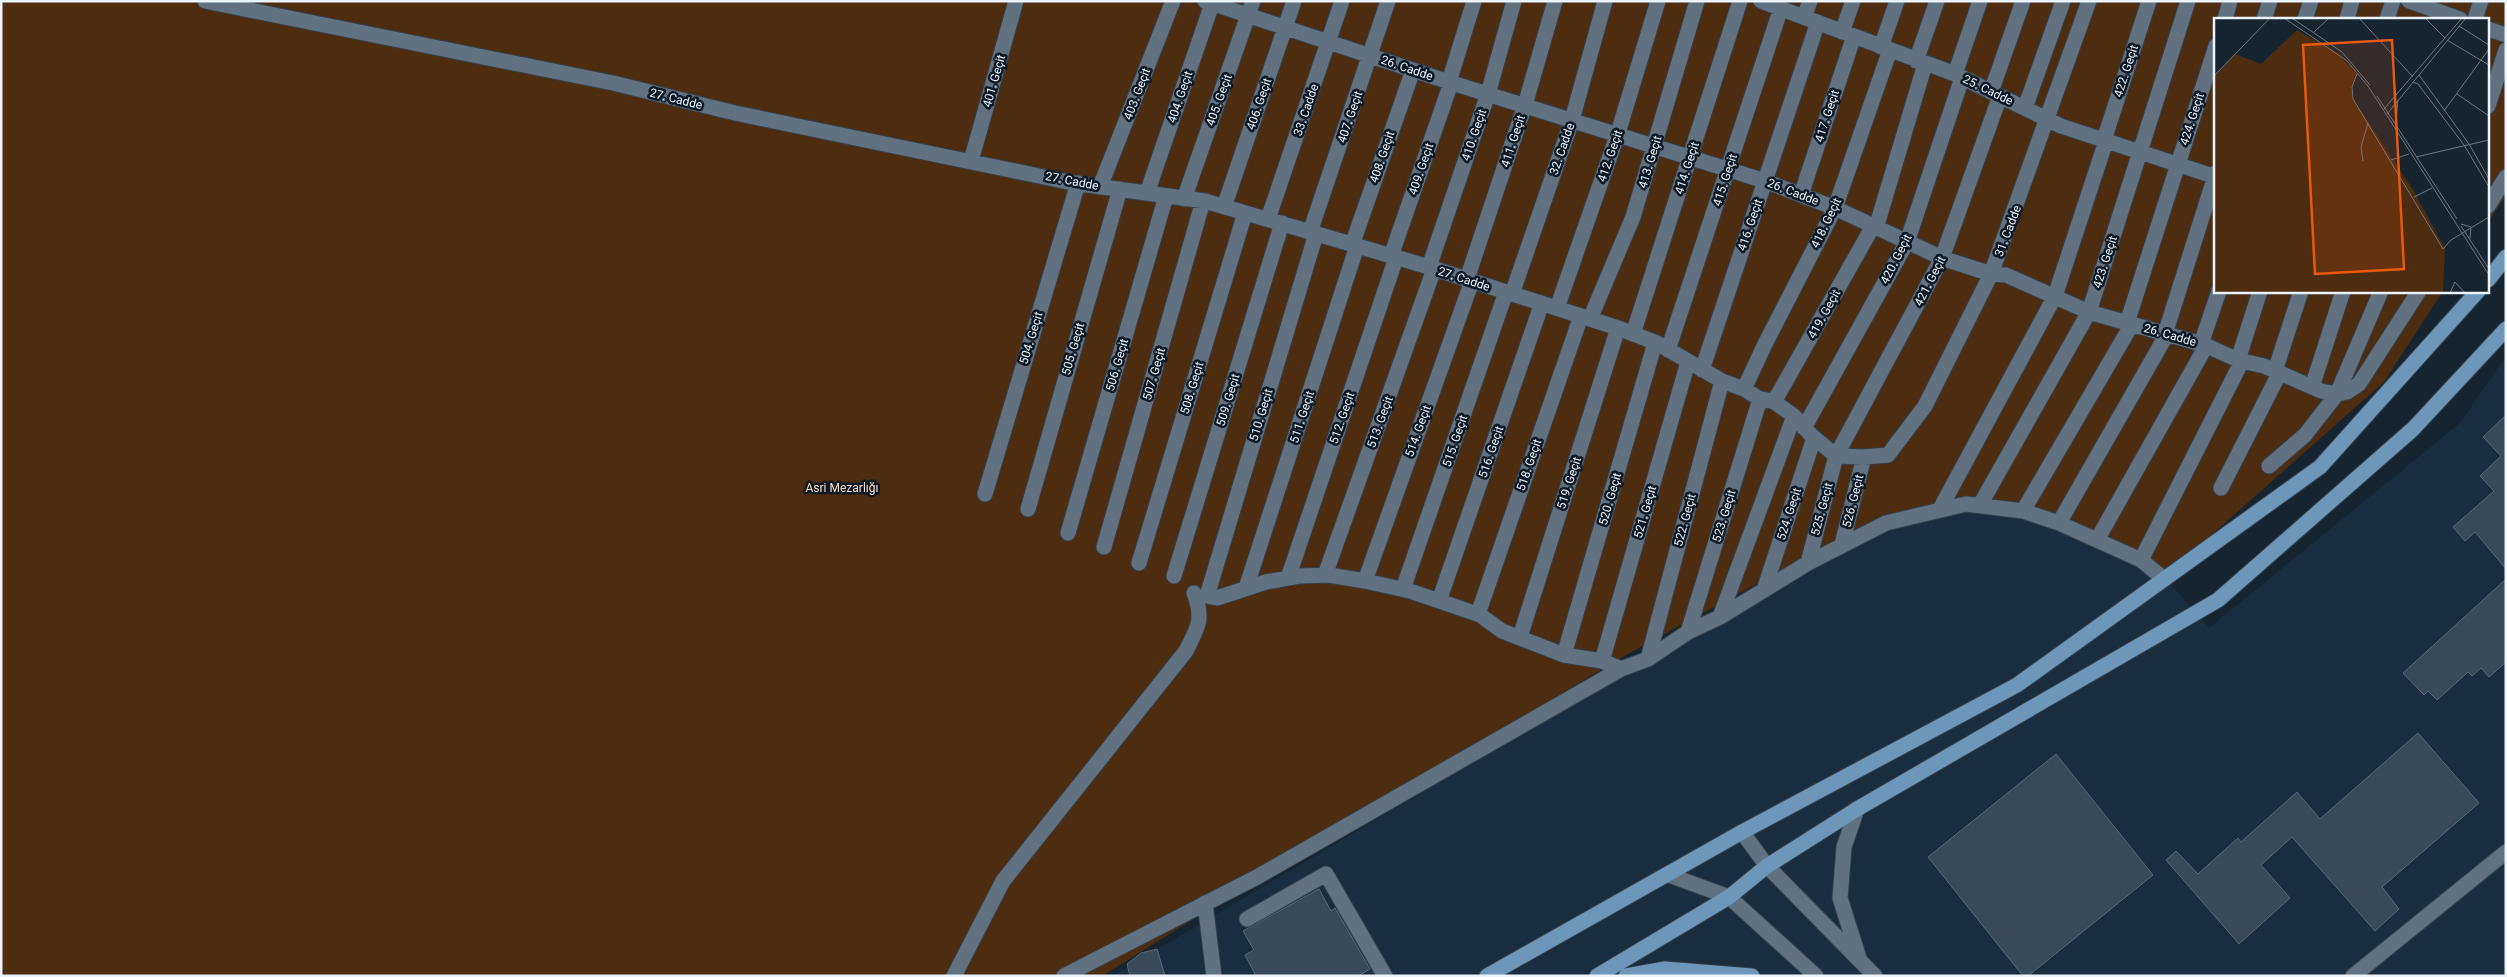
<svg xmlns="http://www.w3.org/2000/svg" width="2507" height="977" viewBox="0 0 2507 977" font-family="Roboto,sans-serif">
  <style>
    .built { fill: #1a2d3e }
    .green { fill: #4e2c10 }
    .building { fill: #3a4957; stroke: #5a6a79 }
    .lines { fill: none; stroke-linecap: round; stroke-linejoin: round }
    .minor-casing { stroke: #35404a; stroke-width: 17 }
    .major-casing { stroke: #35404a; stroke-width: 17 }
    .minor { stroke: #617180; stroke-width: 15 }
    .major { stroke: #6c96ba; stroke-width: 15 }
    .labels { text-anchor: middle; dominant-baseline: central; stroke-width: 5; stroke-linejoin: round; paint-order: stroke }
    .street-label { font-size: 12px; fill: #ebf4fc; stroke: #0d1a26 }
    .park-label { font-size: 12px; fill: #fddac2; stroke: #0d1a26 }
    .inset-road { fill: none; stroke: #6b7782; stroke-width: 1 }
    .view { fill: #e8590c; fill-opacity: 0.15; stroke: #e8590c; stroke-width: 2.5 }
    .inset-edge { fill: none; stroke: #ebf4fc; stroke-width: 2.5 }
  </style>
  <rect width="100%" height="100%" fill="#162430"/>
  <!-- built -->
  <path class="built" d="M2506,356V976H1112L1887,517L1967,502L2021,508L2164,577L2209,628L2460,423Z"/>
  <!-- green -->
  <path class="green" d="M1,1H2506V196L2488,222V19H2216V291H2443L2384,382L2164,577L2021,508L1988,505L1887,517L1758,583L1626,655L1449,760L1102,976H1Z"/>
  <!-- building -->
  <path class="building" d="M2506,415V569L2475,532L2465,541L2453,527L2494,491L2480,476L2501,456L2483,437Z
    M2506,579V662L2489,677L2481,668L2472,676L2468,672L2437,700L2428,691L2424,695L2403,673Z
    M2418,733L2479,803L2382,887L2399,909L2375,931L2292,837L2261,865L2290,898L2239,944L2166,860L2176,851L2198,874L2238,838L2241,842L2297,792L2320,819Z
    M2056,754L2153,875L2028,976H2023L1928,857Z
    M1319,889L1331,911L1335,908L1370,969L1358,976H1256L1245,955L1254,950L1243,931Z
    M1157,949L1165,976H1130L1127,964L1141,953Z"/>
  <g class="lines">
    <!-- minor casing -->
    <g class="minor-casing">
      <path id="minor" d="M205,1L613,83L735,113L1073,183L1205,201L1429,267L1618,328L1657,343L1722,381L1744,389L1760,399L1773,401L1794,416L1811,435L1836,456L1864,457L1888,455L1925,406L1991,274L2089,1
        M1205,1L1449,82L1765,181L1835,208L1942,258L1991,274L2006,275L2089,312L2205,345L2238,360L2264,366L2321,391L2337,394L2347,392L2359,384L2419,291
        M1761,1L1955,74L2061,126L2216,177
        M2409,1L2460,19
        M1804,17L1810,1
        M2225,19L2230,1
        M2264,19L2270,1
        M2305,19L2311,1
        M2347,19L2352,1
        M2387,19L2393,1
        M2475,19L2481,1
        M2488,29L2506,35
        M1842,32L1853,1
        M1881,47L1897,1
        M1916,61L1937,1
        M1955,74L1980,1
        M1449,82L1474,1
        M1991,92L2023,1
        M2488,106L2506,50
        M2025,108L2063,1
        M2104,140L2149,1
        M971,161L1016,1
        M1100,187L1173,1
        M1147,193L1213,1
        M1801,195L1854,36
        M1184,199L1253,1
        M2488,206L2506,177
        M1224,207L1294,1
        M1268,219L1342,1
        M1876,228L1925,64
        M1310,232L1388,1
        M1316,234L1207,596L1217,598L1266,582L1299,576L1329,575L1365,581L1410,591L1480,615L1502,631L1564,655L1602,661L1621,669
        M1352,245L1413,70
        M1391,256L1451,83
        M1429,267L1488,94L1514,1
        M1467,279L1525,105L1555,1
        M1512,294L1572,120L1605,1
        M1557,308L1618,133L1658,1
        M1590,319L1633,217L1697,1
        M2127,323L2216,46
        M1633,334L1740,1
        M2165,334L2216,173
        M2201,344L2219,291
        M1668,350L1781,8
        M2238,360L2260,291
        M1702,370L1818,22
        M2275,371L2301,291
        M2312,387L2343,291
        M1744,389L1765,344L1835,208L1890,50
        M1774,402L1873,226
        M1804,428L1907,242L1962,78
        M2269,466L2305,435L2337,394L2381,291
        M2221,488L2279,374
        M985,494L1078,183
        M1980,505L2089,312L2188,1
        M1028,509L1120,189
        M1940,509L2055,296L2106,141
        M2023,511L2132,324
        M2059,523L2167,334
        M1068,533L1166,196
        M2097,540L2206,346
        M1842,544L1864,457
        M1104,547L1203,201
        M2141,560L2242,361
        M1139,563L1245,213
        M1808,563L1836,456L1942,258L2000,96
        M1325,575L1434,269
        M1174,576L1282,223
        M1288,578L1396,258
        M1365,581L1472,281
        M1246,588L1357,246
        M1403,589L1506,292
        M1764,590L1814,438
        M1439,601L1542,303
        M1478,614L1581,316
        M1720,617L1794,416
        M1688,632L1760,399
        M1520,637L1618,328
        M1564,655L1655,343
        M1648,659L1722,381
        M1602,661L1688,362
        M1857,809L1844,847L1840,898L1859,958
        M1742,832L1767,866L1875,976
        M1669,875L1729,897L1816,976
        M1205,903L1214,976
        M1247,919L1326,874L1385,976
        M954,976L1003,881L1186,651C1198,627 1204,619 1194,593
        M1064,976L1257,877L1621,669L1648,659L1688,632L1720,617L1808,563L1886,523L1966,504L2023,511L2059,523L2141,560L2164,579
        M2353,976L2506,852"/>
    </g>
    <!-- major casing -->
    <g class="major-casing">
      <path id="major" d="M2488,280L2506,257
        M1487,976L1742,832L2017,685L2320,467L2478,291
        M1597,976L1729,897L1767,866L1857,809L2218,600L2413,429L2506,329
        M1626,976L1665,969L1752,976"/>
    </g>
    <!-- minor -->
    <use href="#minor" class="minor"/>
    <!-- major -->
    <use href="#major" class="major"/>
  </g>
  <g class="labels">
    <!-- street labels -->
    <g class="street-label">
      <text transform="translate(1407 68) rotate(19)">26. Cadde</text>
      <text transform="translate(2126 71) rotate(-72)">422. Geçit</text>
      <text transform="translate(994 81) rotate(-74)">401. Geçit</text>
      <text transform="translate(1988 90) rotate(26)">25. Cadde</text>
      <text transform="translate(1137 94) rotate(-69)">403. Geçit</text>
      <text transform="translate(1180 97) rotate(-71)">404. Geçit</text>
      <text transform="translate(676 99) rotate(14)">27. Cadde</text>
      <text transform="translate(1219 100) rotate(-70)">405. Geçit</text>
      <text transform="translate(1259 104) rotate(-71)">406. Geçit</text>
      <text transform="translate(1306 110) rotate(-71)">33. Cadde</text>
      <text transform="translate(1827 116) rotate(-72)">417. Geçit</text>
      <text transform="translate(1350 117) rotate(-71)">407. Geçit</text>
      <text transform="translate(2192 119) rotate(-72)">424. Geçit</text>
      <text transform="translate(1474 135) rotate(-71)">410. Geçit</text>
      <text transform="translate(1513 141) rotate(-72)">411. Geçit</text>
      <text transform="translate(1562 149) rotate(-71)">32. Cadde</text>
      <text transform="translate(1610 156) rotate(-71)">412. Geçit</text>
      <text transform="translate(1382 157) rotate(-71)">408. Geçit</text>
      <text transform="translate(1650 162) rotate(-73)">413. Geçit</text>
      <text transform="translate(1687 168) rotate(-72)">414. Geçit</text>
      <text transform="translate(1421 169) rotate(-71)">409. Geçit</text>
      <text transform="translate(1725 180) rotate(-72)">415. Geçit</text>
      <text transform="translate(1072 181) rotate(11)">27. Cadde</text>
      <text transform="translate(1793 192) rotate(21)">26. Cadde</text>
      <text transform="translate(1826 223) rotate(-64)">418. Geçit</text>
      <text transform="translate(1750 225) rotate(-71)">416. Geçit</text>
      <text transform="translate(2008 231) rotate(-69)">31. Cadde</text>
      <text transform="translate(1896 259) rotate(-63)">420. Geçit</text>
      <text transform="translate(2105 262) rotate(-72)">423. Geçit</text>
      <text transform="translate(1464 279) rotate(18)">27. Cadde</text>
      <text transform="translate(1930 281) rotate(-63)">421. Geçit</text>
      <text transform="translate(1824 314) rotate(-61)">419. Geçit</text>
      <text transform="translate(2170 335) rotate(16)">26. Cadde</text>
      <text transform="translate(1031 338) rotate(-73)">504. Geçit</text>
      <text transform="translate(1073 349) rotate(-74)">505. Geçit</text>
      <text transform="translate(1117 365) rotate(-74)">506. Geçit</text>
      <text transform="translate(1154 374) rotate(-74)">507. Geçit</text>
      <text transform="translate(1192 388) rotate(-73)">508. Geçit</text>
      <text transform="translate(1228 400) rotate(-73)">509. Geçit</text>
      <text transform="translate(1261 415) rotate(-73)">510. Geçit</text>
      <text transform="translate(1302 417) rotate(-72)">511. Geçit</text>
      <text transform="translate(1342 418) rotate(-71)">512. Geçit</text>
      <text transform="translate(1380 422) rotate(-70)">513. Geçit</text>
      <text transform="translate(1418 431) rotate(-70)">514. Geçit</text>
      <text transform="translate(1455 441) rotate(-71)">515. Geçit</text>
      <text transform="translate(1491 452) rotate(-71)">516. Geçit</text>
      <text transform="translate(1529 465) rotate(-71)">518. Geçit</text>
      <text transform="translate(1569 483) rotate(-72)">519. Geçit</text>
      <text transform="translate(1610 499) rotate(-74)">520. Geçit</text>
      <text transform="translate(1853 501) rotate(-76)">526. Geçit</text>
      <text transform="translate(1822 509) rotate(-75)">525. Geçit</text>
      <text transform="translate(1645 512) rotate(-74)">521. Geçit</text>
      <text transform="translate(1789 514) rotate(-72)">524. Geçit</text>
      <text transform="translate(1724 516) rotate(-73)">523. Geçit</text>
      <text transform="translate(1685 520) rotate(-75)">522. Geçit</text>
    </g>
    <!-- park labels -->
    <g class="park-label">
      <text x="842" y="488">Asri Mezarlığı</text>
    </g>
  </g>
  <!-- overview -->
  <g transform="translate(2214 18)">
    <rect width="275" height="275" fill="#162430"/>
    <path d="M83,12L124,36L143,56L137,69L139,81L198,170L231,230L229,275H0V58L21,36L47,46Z" fill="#4e2c10"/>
    <path class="inset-road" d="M70,0L132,42L154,68L275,257M78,0L128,34L156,67M145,0L199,59M211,0L231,20M245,8L275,27M100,14L115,0M233,22L275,47M143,56L138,69L139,81L229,231L237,222L275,199M205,57L255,126L275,161M0,58L56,0M199,64L204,66L250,127L275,169M243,76L275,98M163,78L243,201M170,91L248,0M230,93L275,31M173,96L252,0M182,103L184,82M202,139L275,122M177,142L195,136M149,143L147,129L154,105M200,179L218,170M247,206L257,209L256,220M247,208L275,251M236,275L241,264L251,275"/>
    <path class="view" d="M178,22L190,251L101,256L89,27Z"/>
    <rect width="275" height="275" class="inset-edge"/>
  </g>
  <!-- border -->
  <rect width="2507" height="977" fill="none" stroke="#ebf4fc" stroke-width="5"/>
</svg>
